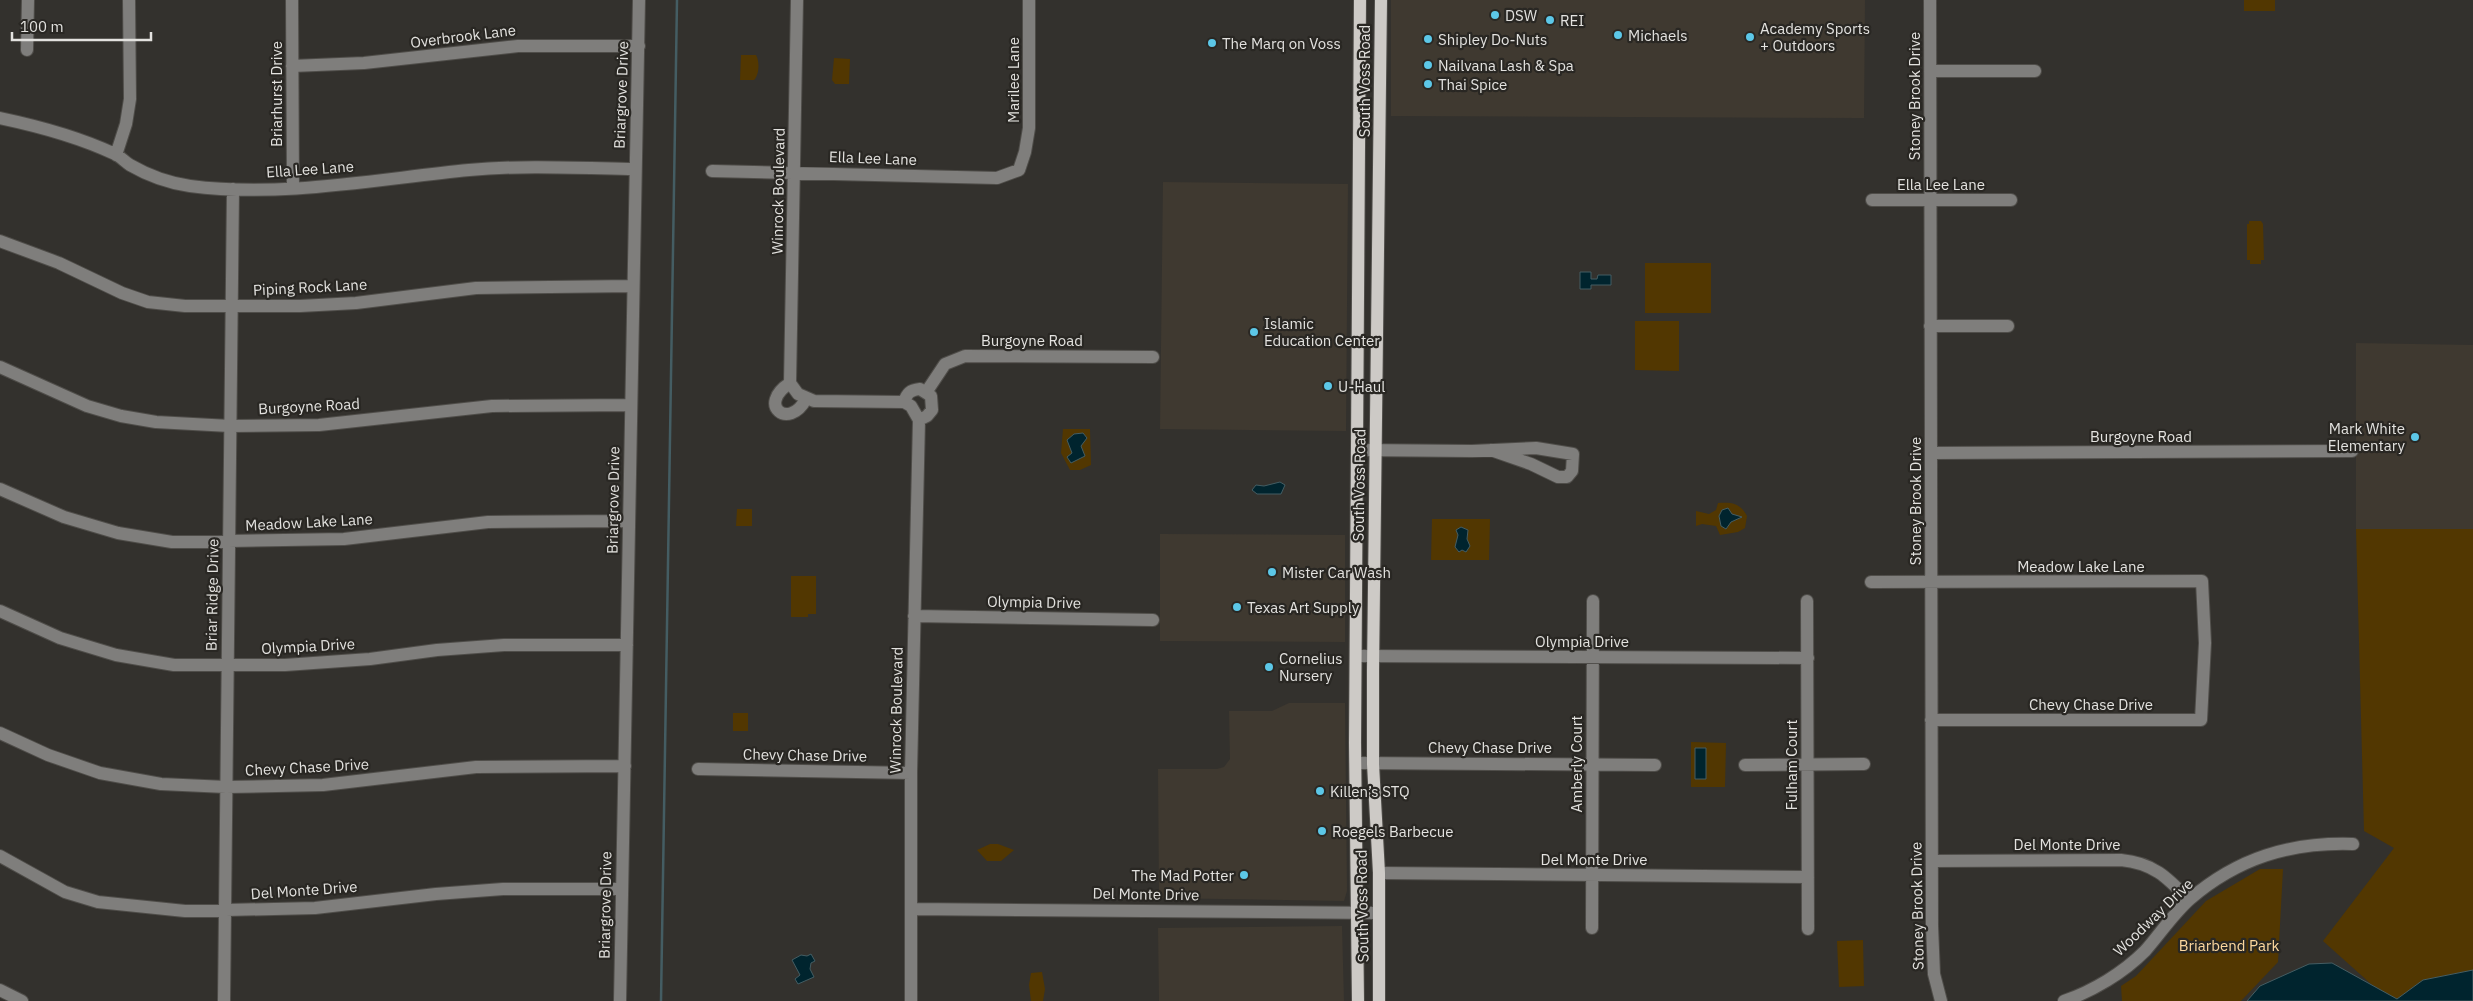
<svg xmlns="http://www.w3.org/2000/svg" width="2473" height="1001" viewBox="0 0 2473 1001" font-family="'IBM Plex Sans',sans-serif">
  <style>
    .built { fill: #3f3930 }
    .green { fill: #523701 }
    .water { fill: #00242e; stroke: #445d63 }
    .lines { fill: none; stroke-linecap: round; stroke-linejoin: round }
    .stream { stroke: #445d63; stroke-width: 2.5 }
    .minor-casing { stroke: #4f4d49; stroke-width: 14 }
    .major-casing { stroke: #4f4d49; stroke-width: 14 }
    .minor { stroke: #7f7e7c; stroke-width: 12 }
    .major { stroke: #cdcac6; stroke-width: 12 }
    .poi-dot { fill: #5cc7e7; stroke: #292723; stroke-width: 2 }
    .labels { text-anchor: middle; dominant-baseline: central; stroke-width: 4.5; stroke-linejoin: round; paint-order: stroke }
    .poi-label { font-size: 15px; fill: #e3e2df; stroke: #292723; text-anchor: start }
    .street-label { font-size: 15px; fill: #e3e2df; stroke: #292723 }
    .park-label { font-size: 15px; fill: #fdd89e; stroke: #292723 }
  </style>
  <rect width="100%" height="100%" fill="#33312d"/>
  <!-- built -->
  <path class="built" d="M1391,0H1865L1864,118L1391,116Z
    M1163,182L1348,184L1346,431L1160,429Z
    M2356,343L2473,345V529H2356Z
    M1160,534L1345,535V642L1160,641Z
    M1289,703H1345L1347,891L1344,901L1159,898L1158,769H1217L1224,767L1230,759L1229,711H1272Z
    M1342,926L1344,1001H1159L1158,928Z"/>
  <!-- green -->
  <path class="green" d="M2244,0H2275V11H2244Z
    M741,55H756C760,62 759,75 754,80H740Z
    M834,58L850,59L849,84H835L832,80Z
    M2249,221H2261L2263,224L2264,260H2261V264H2250V260H2247V224H2249Z
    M1645,263H1711V313H1645Z
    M1635,321H1679V371L1635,370Z
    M1063,429H1090L1091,465L1080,470H1070L1061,453Z
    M1718,503C1732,502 1740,503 1747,516L1745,528L1738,532L1720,535L1716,526L1702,524L1696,526V511L1709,514L1716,510Z
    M737,509H752V526H736Z
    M1432,519H1490L1489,560H1431Z
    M2356,529H2473V1001H2390L2323,941L2394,848L2364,831Z
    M791,576H816V614H808V617H791Z
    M733,713H748V731H733Z
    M1691,742L1726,743L1725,787H1691Z
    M990,844H998L1014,850L1001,861H987L977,850Z
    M2260,869H2283L2278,962L2241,1001H2122L2121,986L2136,976L2206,901Z
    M1863,940L1864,986L1839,987L1837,941Z
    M1042,972L1045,989L1043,1001H1031L1029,985L1031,973Z"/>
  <!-- water -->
  <path class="water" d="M1580,272H1591V279H1597L1598,275H1611V285H1591V289H1580Z
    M1083,433L1087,438L1081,446L1085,456L1071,463L1067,457L1072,453L1067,440L1074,434Z
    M1280,482L1285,485L1281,494H1257L1252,490L1256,485L1264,486Z
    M1728,508L1732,514L1742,517L1731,522L1726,529L1721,526L1719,516L1722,510Z
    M1461,527L1468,530L1467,539L1470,546L1466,552L1462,550L1459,552L1455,547L1458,535L1456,530Z
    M1695,748H1706V779H1695Z
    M811,954L815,961L811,963L810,969L814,977L798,984L795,979L800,975L792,960L801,955L807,956Z
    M2332,963L2397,999L2423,980L2473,970V1001H2247L2260,986L2309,964Z"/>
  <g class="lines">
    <!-- stream -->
    <path class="stream" d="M661,1001L677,0"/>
    <!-- minor casing -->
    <g class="minor-casing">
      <path id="minor" d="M292,0L293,188
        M797,0L790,383L798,394L814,401L904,402L911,406L919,420L911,773V1001
        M1930,0L1932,926L1934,974L1941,1001
        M27,50L28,0
        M292,66L364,63L518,46H639
        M1930,71H2035
        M0,118C38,126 79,137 115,154C121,157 125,162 130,165C149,176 169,183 190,186C282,198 377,179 469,170C524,165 579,168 635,169
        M116,155L126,124L130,99L129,0
        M712,171L997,178L1019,170L1025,152L1029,128V0
        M1872,200H2011
        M0,241L59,263L122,293L148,302L185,306H300L356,303L476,288L633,286
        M1930,326H2008
        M0,367L87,406L121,416L156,422L230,426L319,425L492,406L630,405
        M790,383C756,405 789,431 806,399
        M927,391L945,364L965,356L1153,357
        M904,402C907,393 910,390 920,389L931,396L932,410L927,416L919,420
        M1358,450L1472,451L1536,448L1573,454L1572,471L1567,477H1558L1531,464L1491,450
        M1931,453L2352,451
        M0,489L64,517L118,533L172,542L344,539L488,522L629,521
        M1871,582L2202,581L2205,643L2201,720H1931
        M1807,601L1808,929
        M0,611L60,638L116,655L174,665H285L370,659L437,650L504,645H627
        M914,616L1153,620
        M1357,656L1808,658
        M0,733L48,755L100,773L161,784L226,787L323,785L476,767L625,766
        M1356,763L1655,765
        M1745,765L1864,764
        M698,769L911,773
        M0,856L65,892L98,902L185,911L315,908L436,894L503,889H621
        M1932,861L2121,860C2153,863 2167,877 2189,900
        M1379,873L1808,877
        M912,909L1379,913
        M1592,928L1593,601
        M0,990L22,1001
        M224,1001L233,189
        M620,1001L639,0
        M2064,1001C2093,991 2123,973 2145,951C2160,934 2173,914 2190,899C2238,858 2290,842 2353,844"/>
    </g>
    <!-- major casing -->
    <g class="major-casing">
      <path id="major" d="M1358,1001L1355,743L1360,0
        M1379,1001V873L1373,764V671L1381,0"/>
    </g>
    <!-- minor -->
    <use href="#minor" class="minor"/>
    <!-- major -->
    <use href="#major" class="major"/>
  </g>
  <!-- markers -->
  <g class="poi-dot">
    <circle cx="1495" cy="15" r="5"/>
    <circle cx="1550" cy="20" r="5"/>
    <circle cx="1618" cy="35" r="5"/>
    <circle cx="1750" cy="37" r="5"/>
    <circle cx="1428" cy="39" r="5"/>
    <circle cx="1212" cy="43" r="5"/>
    <circle cx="1428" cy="65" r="5"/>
    <circle cx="1428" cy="84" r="5"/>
    <circle cx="1254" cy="332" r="5"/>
    <circle cx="1328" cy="386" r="5"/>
    <circle cx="2415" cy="437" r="5"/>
    <circle cx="1272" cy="572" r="5"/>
    <circle cx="1237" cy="607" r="5"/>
    <circle cx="1269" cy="667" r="5"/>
    <circle cx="1320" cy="791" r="5"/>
    <circle cx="1322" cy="831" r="5"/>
    <circle cx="1244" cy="875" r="5"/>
  </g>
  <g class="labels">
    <!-- poi labels -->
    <g class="poi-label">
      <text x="1505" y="15">DSW</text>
      <text x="1560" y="20">REI</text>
      <text x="1760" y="28">Academy Sports<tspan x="1760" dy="17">+ Outdoors</tspan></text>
      <text x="1628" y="35">Michaels</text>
      <text x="1438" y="39">Shipley Do-Nuts</text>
      <text x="1222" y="43">The Marq on Voss</text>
      <text x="1438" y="65">Nailvana Lash &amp; Spa</text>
      <text x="1438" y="84">Thai Spice</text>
      <text x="1264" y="323">Islamic<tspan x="1264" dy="17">Education Center</tspan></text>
      <text x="1338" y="386">U-Haul</text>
      <text x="2405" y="428" text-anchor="end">Mark White<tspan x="2405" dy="17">Elementary</tspan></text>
      <text x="1282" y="572">Mister Car Wash</text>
      <text x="1247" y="607">Texas Art Supply</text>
      <text x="1279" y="658">Cornelius<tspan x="1279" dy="17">Nursery</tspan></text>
      <text x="1330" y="791">Killen’s STQ</text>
      <text x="1332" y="831">Roegels Barbecue</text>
      <text x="1234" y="875" text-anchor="end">The Mad Potter</text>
    </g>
    <!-- street labels -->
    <g class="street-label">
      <text transform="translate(463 36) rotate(-7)">Overbrook Lane</text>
      <text transform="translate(1013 80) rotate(-90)">Marilee Lane</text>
      <text transform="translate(1364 81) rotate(-90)">South Voss Road</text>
      <text transform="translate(276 94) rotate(-90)">Briarhurst Drive</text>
      <text transform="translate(621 95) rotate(-88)">Briargrove Drive</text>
      <text transform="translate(1914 96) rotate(-90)">Stoney Brook Drive</text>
      <text transform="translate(873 158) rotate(2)">Ella Lee Lane</text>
      <text transform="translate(310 169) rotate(-4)">Ella Lee Lane</text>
      <text x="1941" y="184">Ella Lee Lane</text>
      <text transform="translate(778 191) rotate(-89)">Winrock Boulevard</text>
      <text transform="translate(310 287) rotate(-3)">Piping Rock Lane</text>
      <text x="1032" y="340">Burgoyne Road</text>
      <text transform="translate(309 406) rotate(-3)">Burgoyne Road</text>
      <text x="2141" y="436">Burgoyne Road</text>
      <text transform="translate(1359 485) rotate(-89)">South Voss Road</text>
      <text transform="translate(613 500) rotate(-89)">Briargrove Drive</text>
      <text transform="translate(1915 501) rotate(-90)">Stoney Brook Drive</text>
      <text transform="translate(309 522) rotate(-3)">Meadow Lake Lane</text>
      <text x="2081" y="566">Meadow Lake Lane</text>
      <text transform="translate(212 595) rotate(-89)">Briar Ridge Drive</text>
      <text transform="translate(1034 602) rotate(1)">Olympia Drive</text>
      <text x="1582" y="641">Olympia Drive</text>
      <text transform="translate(308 646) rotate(-3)">Olympia Drive</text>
      <text x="2091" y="704">Chevy Chase Drive</text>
      <text transform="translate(896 710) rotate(-89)">Winrock Boulevard</text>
      <text x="1490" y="747">Chevy Chase Drive</text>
      <text transform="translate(805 755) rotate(1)">Chevy Chase Drive</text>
      <text transform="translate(1576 764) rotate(-90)">Amberly Court</text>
      <text transform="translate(1791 765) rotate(-90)">Fulham Court</text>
      <text transform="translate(307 767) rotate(-3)">Chevy Chase Drive</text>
      <text x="2067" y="844">Del Monte Drive</text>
      <text x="1594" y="859">Del Monte Drive</text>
      <text transform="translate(304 890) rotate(-4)">Del Monte Drive</text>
      <text transform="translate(1146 894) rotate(1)">Del Monte Drive</text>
      <text transform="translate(605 905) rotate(-89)">Briargrove Drive</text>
      <text transform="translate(1362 906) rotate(-91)">South Voss Road</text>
      <text transform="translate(1917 906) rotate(-91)">Stoney Brook Drive</text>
      <text transform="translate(2153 917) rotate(-44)">Woodway Drive</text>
    </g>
    <!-- park labels -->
    <g class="park-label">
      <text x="2229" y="945">Briarbend Park</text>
    </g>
  </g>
  <!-- scale -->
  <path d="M12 32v8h139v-8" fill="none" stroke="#e3e2df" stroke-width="2.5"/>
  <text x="20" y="32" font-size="15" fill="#e3e2df" stroke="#292723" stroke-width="4" paint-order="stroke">100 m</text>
</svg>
